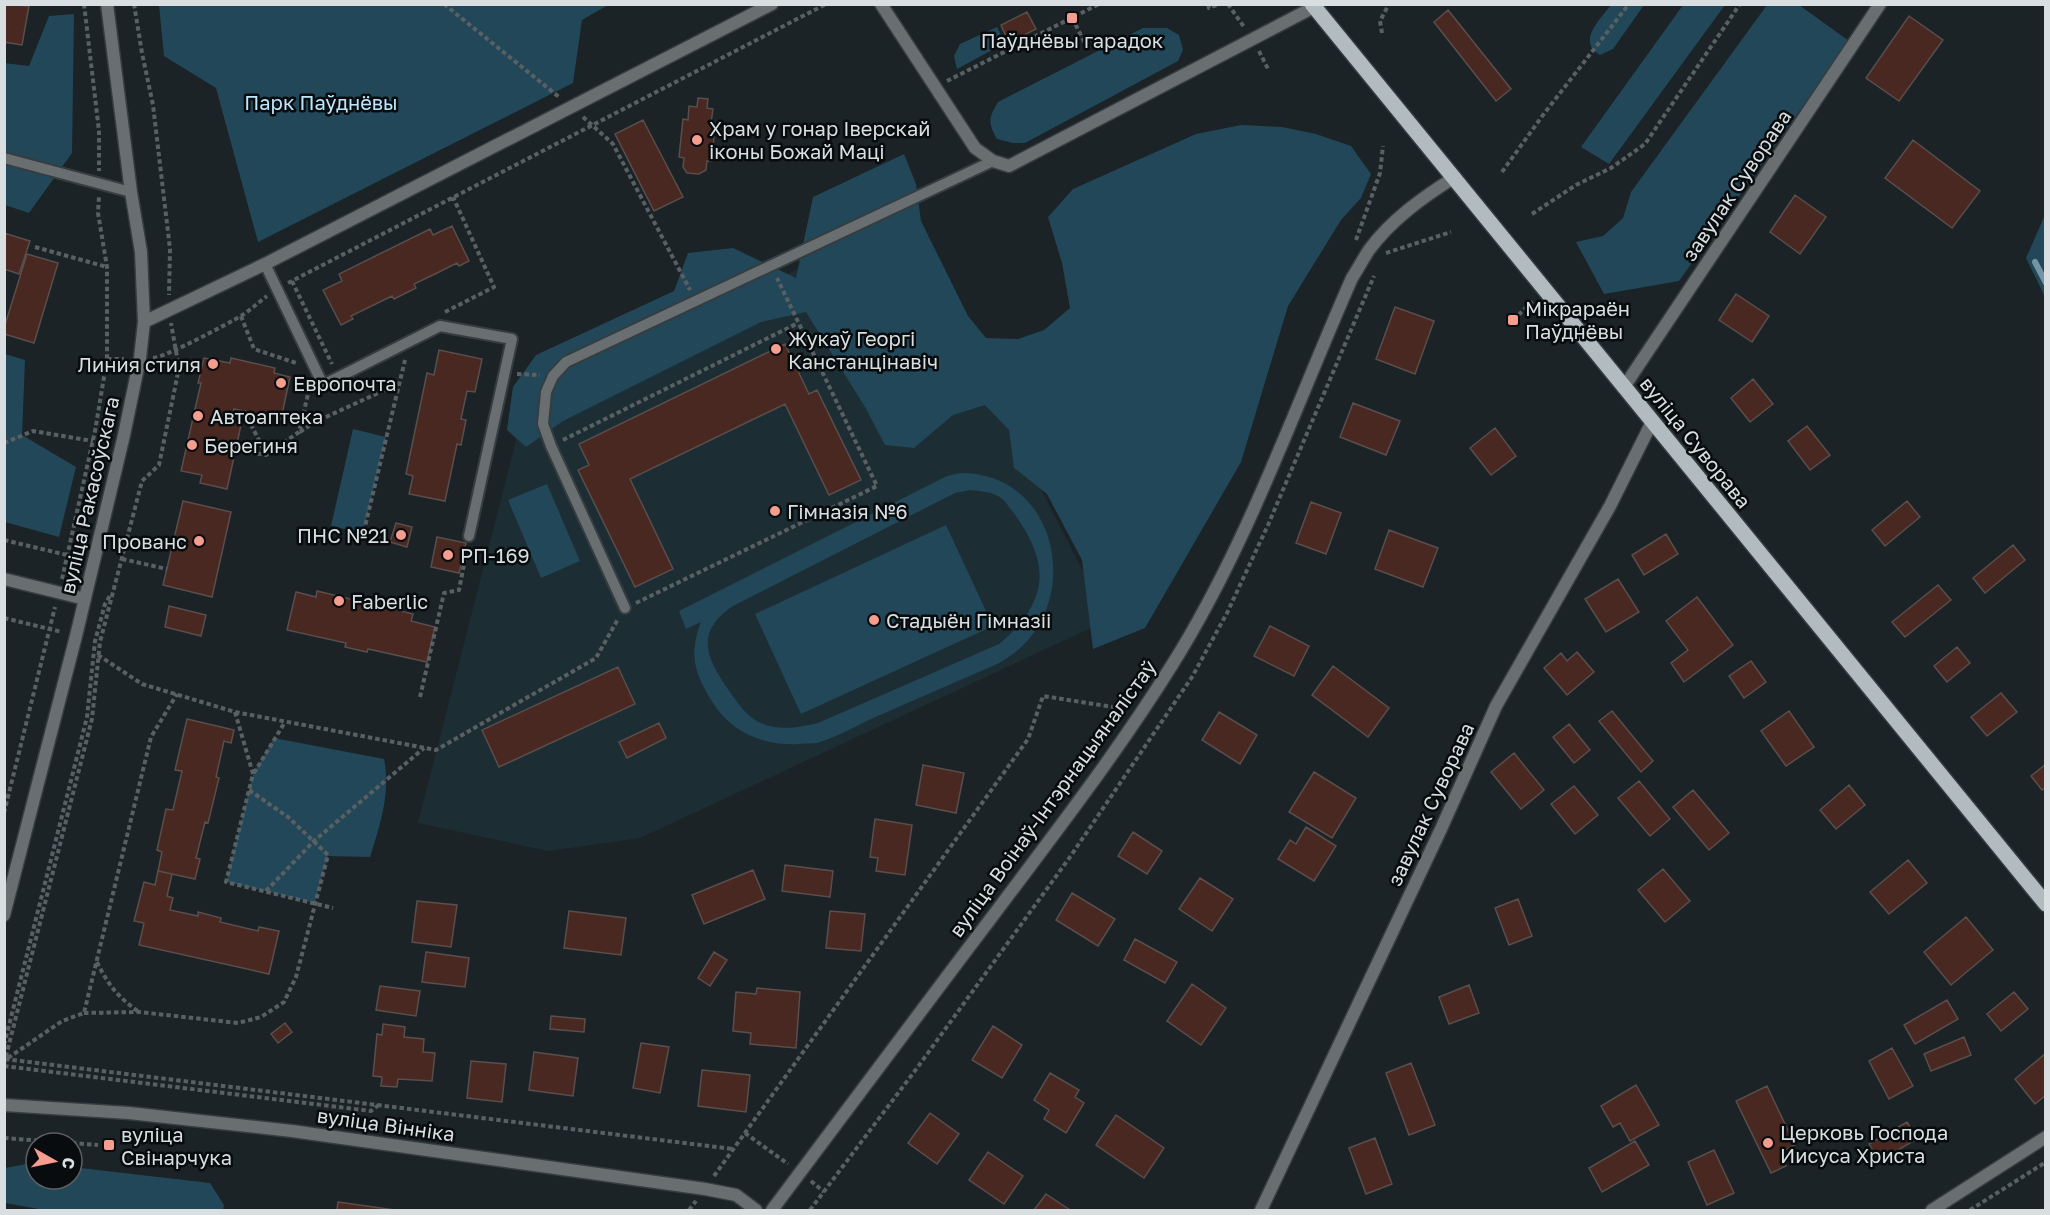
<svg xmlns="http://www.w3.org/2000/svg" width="2050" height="1215" viewBox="0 0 2050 1215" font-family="'Golos Text',sans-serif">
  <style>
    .built { fill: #1d2d34 }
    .green { fill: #214758; fill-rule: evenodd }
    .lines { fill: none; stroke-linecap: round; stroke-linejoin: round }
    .stream { stroke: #7693a1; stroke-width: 6 }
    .building { fill: #4a2822; stroke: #594e4c; stroke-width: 1.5 }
    .service-casing { stroke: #363d41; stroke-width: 14 }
    .minor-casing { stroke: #363d41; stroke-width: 15 }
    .tertiary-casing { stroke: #363d41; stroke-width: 15 }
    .primary-casing { stroke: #363d41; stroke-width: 18 }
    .path { stroke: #596063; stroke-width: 4; stroke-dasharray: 4.5 3; stroke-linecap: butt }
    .service { stroke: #696e70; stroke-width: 10 }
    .minor { stroke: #696e70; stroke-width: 12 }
    .tertiary { stroke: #696e70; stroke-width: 12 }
    .primary { stroke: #b2bbc0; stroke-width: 15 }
    .poi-dot { fill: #f59d8f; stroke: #080c0e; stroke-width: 2 }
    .labels { text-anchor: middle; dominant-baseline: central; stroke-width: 5; stroke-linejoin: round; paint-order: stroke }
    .poi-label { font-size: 20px; fill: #d9dfe1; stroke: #080c0e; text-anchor: start }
    .park-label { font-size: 20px; fill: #bee6fa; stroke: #080c0e }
    .street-label { font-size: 20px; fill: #d9dfe1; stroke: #080c0e }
  </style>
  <rect width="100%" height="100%" fill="#1b2327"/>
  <!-- built -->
  <path class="built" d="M902,218L1108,620L640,838L548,851L418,823L526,402Z"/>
  <!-- green -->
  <path class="green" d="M159,5V4L608,5L582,20L573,83L258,242L216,88L164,56Z
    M1611,5H1644L1613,49L1600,55C1576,42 1601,18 1611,5Z
    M1683,5H1725L1609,164L1581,147Z
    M1767,5H1799L1849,41L1679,281L1604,294L1576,242L1603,236L1623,218L1631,192Z
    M74,14L72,153L29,213L5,205L4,63L29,66L49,16Z
    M997,27L1005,43L957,69L954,56L960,44Z
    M1143,28H1167L1179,35L1183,50L1178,61L1025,143H1013L997,139C988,122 988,119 998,102Z
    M1241,125L1282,127L1316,134L1351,146L1371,174L1361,198L1341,220L1288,306L1241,462L1145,628L1093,649L1082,560L1047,494L1014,468L1009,430L985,405L953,415L914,448L885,445L865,407L806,312L761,322L563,421L526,447L507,430L513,387L536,355L674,291L688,253L733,248L796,278L813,197L904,154L916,184L921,221L968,316L986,338L1018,339L1044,330L1070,308L1062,263L1048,217L1073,189L1196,134Z
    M2045,215V297L2026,258Z
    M5,354L25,360L22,435L76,467L59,537L5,522Z
    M353,429L386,437L363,533L331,526Z
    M960,473C1065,472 1087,619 997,664C955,682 913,701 871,719C854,727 835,738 817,743C811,744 804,743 799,744C764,746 732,733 713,703C695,674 688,656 701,622L686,629L679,611L947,476ZM970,490C980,491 993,492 1001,498C1006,501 1009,508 1013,512C1030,535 1046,564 1037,593C1030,615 1016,630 999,644L818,723C802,727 780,731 763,724C748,718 739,705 730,692C707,659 693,633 733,606L955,493Z
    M547,484L580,561L541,578L508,500Z
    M946,525L993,626L801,714L755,614Z
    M274,738L384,759C391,793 380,825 370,857L328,856L315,903L226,882L253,774Z
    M32,1163H36V1179H72V1167L210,1183L224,1205L223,1210H44L5,1203V1168Z"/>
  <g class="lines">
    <!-- stream -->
    <path class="stream" d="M2035,262L2046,283"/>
  </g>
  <!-- building -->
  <path class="building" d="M4,4L29,6L22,45L4,42Z
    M1448,10L1511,89L1496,101L1434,22Z
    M1027,12L1036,29L1009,43L1001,25Z
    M1909,16L1943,40L1899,101L1866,78Z
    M698,98L708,99L707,108L713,109L711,123H715L712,161H707L706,170L699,174L687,173L683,167L684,158L679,157L683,119L688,120L689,106L697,107Z
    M643,120L683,197L654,211L615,134Z
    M1913,140L1980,191L1952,228L1885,178Z
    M1795,195L1826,217L1800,254L1770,232Z
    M452,226L469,261L459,266L457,263L435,274L414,284L416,288L394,299L392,296L351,316L353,319L341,325L323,290L342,281L339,274L430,229L433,235Z
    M4,233L30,241L19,274L4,269Z
    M27,254L58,263L34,343L4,334V328Z
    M1736,294L1769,316L1752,342L1719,320Z
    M1395,307L1434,321L1415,374L1376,359Z
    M785,344L809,394L817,390L861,480L829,495L785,404L630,479L673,569L635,587L578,470L589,465L579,444Z
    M439,350L482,359L475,392L467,391L461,419L466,420L461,445L457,444L445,501L409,494L413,476L406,474L427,373L434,375Z
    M204,358L230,363L231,358L275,368L274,373L290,377L281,419L234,409L232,423L241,425L227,489L200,483L202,475L181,471L201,383H198Z
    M1753,379L1773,404L1750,422L1731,398Z
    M1353,403L1400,421L1386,455L1340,437Z
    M1807,426L1830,455L1810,470L1788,441Z
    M1495,428L1516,456L1491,475L1470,448Z
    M183,501L231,512L212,597L163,585Z
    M1907,501L1920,517L1885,546L1872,530Z
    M1311,502L1341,513L1326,554L1296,543Z
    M396,523L412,527L407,547L390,542Z
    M1389,530L1438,548L1423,587L1375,569Z
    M1666,534L1678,554L1644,575L1632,555Z
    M437,537L466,543L459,573L431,567Z
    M2013,545L2025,560L1985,593L1973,578Z
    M1618,579L1639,612L1606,632L1585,599Z
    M1938,585L1951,600L1905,637L1892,622Z
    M317,591L413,614L411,621L435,627L427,662L368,649L367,652L345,647L346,643L287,630L296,592L316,597Z
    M1697,597L1733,645L1684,682L1671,663L1688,650L1666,621Z
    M169,606L206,615L201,636L165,627Z
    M1270,626L1309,646L1294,676L1254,656Z
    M1957,647L1970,663L1947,682L1934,666Z
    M1577,652L1594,672L1567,695L1544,668L1561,653L1567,661Z
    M1751,661L1766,682L1744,698L1729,676Z
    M1333,666L1389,708L1368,737L1312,695Z
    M618,667L635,704L499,767L482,730Z
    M2001,693L2017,712L1987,736L1971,717Z
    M1612,711L1653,761L1641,772L1599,721Z
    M1789,711L1814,747L1786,766L1761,731Z
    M1219,712L1257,735L1240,764L1202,740Z
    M187,719L234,730L231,743L224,741L216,777L219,778L208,823L205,822L196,858L200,859L195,879L158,871L162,852L157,850L166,809L173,810L182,771L175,770Z
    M659,723L666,738L627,758L619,742Z
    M1569,724L1590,750L1574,763L1553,737Z
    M1514,753L1544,790L1521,809L1491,772Z
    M2046,764V787L2042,790L2031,776Z
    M923,765L964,773L956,813L916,805Z
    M1314,772L1356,798L1332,838L1289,812Z
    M1639,781L1670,819L1650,836L1618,798Z
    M1849,785L1865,805L1836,829L1820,810Z
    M1574,786L1598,815L1575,834L1551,804Z
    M1693,790L1729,833L1709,850L1673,807Z
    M875,819L912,825L905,875L876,871L878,858L870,857Z
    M1306,827L1336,846L1314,881L1278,859L1290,840L1296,844Z
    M1133,832L1162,851L1147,874L1118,856Z
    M1908,860L1927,883L1889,914L1870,892Z
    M785,865L833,871L830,897L782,891Z
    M1663,869L1690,901L1665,922L1638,890Z
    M753,870L765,899L704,924L692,895Z
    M158,871L172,874L167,896L173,898L170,910L198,916V912L221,918L220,922L258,931L259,927L279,931L269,974L139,945L144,923L134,921L144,882L155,885Z
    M1200,878L1233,899L1212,931L1179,909Z
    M1072,893L1115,919L1098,946L1056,920Z
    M1518,899L1532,936L1509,945L1495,908Z
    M417,901L457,905L451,947L412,942Z
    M569,911L626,918L621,955L564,948Z
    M830,911L865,914L861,951L826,948Z
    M1966,917L1993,950L1951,985L1924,952Z
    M1135,939L1177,962L1165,983L1124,960Z
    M426,952L469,958L465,987L422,982Z
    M714,952L727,960L710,986L698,978Z
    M1192,984L1226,1008L1201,1045L1167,1021Z
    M1469,985L1479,1013L1449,1024L1439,997Z
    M380,986L420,991L416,1016L376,1010Z
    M757,988L800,992L796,1048L750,1044L751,1033L733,1031L736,992L756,994Z
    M2014,992L2028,1009L2001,1031L1987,1014Z
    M1947,1000L1958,1019L1915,1044L1904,1025Z
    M551,1016L585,1019L584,1032L550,1029Z
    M285,1023L292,1032L278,1043L271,1034Z
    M383,1024L405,1027L404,1037L424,1039L423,1052L435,1053L432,1081L398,1079L397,1087L381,1086L382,1077L373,1076L377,1034L382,1035Z
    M993,1026L1022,1045L1002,1078L972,1060Z
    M1964,1037L1971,1055L1931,1071L1924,1054Z
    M641,1043L669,1047L660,1093L633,1088Z
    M1892,1048L1913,1086L1889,1099L1869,1061Z
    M534,1052L578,1058L573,1096L529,1090Z
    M2046,1053V1095L2035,1104L2015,1079Z
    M471,1061L506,1064L502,1102L467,1098Z
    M1411,1063L1435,1125L1409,1135L1386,1073Z
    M702,1070L750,1075L746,1112L698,1106Z
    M1050,1073L1079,1090L1075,1097L1084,1103L1066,1133L1044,1119L1049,1110L1034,1100Z
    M1636,1085L1659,1125L1630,1141L1620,1123L1613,1127L1601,1106Z
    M1767,1086L1795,1145L1780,1152L1786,1166L1771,1173L1736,1101Z
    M930,1113L959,1134L937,1164L908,1143Z
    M1116,1115L1164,1148L1144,1178L1096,1145Z
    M1907,1122L1917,1139L1879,1161L1869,1144Z
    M1375,1138L1392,1184L1366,1194L1349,1148Z
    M1635,1141L1649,1165L1602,1192L1589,1168Z
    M1714,1150L1734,1193L1707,1205L1688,1162Z
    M988,1152L1023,1176L1004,1204L969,1180Z
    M1046,1194L1070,1210H1034Z
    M338,1202L395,1210H337Z"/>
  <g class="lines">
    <!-- service casing -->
    <g class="service-casing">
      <path id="service" d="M4,158L131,192
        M265,264L323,385L440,326L512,339L469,536
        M625,608L551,446L543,424L546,392L553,376L566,362L993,161"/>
    </g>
    <!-- minor casing -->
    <g class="minor-casing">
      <path id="minor" d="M881,4L975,148L993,161L1009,166L1314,7
        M144,322L265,264L772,4
        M1624,387L1880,4
        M4,579L85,599
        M4,915L76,636L124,435L140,358L144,322L141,252L131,192L107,4
        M1261,1210L1441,829L1496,706L1610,506L1652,422
        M1932,1210L2046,1137"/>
    </g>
    <!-- tertiary casing -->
    <g class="tertiary-casing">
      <path id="tertiary" d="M4,1105L129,1113L292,1131L705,1189L736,1195L756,1210
        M772,1210C847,1110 922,1009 998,909C1058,829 1119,750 1172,665C1248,544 1294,409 1352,278C1358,269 1363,259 1369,250C1391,220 1423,197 1455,177"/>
    </g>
    <!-- primary casing -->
    <g class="primary-casing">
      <path id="primary" d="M1312,4L2046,904"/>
    </g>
    <!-- path -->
    <path class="path" d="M84,4L99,131V171
      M134,4L142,53L153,105L170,249L169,295
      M444,4L559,97
      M1208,4L1209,8L1219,4
      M1228,4L1244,27
      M1072,18L1085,43
      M1382,33L1380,21L1389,4
      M1259,51L1268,69
      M947,81L1099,4
      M583,117L613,144L690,290
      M1502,172L1543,115L1629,4
      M1532,214L1576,185L1611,168L1645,144L1740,4
      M1356,240L1380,173L1383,146
      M35,247L107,267
      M1386,253L1451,232
      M292,281L332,364
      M288,283L826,4
      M445,312L494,287L453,197
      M241,316L254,349L296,363
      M1513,320L1534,300
      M153,358C166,357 227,324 241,316C250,310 258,303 267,296
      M107,359H124
      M517,374L540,375
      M244,411L266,454
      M300,432L313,423L400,383
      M563,440L798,323
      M4,443L33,431L93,441
      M235,450L266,455L299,432L309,390
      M362,539L405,360
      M4,540L67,555
      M122,559L167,569
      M62,579L95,431L107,359V267L98,213L99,196
      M636,603L877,486L777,278
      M4,618L62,632
      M98,655L142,684L235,712L436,750L596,658L618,619
      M420,697L444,593L459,590L467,549
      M235,712L253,774L226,882L333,908
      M254,773L285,722
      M4,813L55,607
      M266,891L314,841L424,748
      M97,962C108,985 118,997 139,1012
      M84,1013L139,1012L238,1023L261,1017L284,1002L296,977L328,855L288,817L249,790
      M4,1045L87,717L95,641L105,604L111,594
      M8,1058L62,1021L84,1013L151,737L177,694
      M5,1059L733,1149
      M4,1064L92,719L100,642L142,481L159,465L179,368L171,323
      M4,1066L371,1111L380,1104
      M745,1133L788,1164
      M4,1138L70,1143
      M72,1143L98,1145
      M714,1176L1028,739L1043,696L1119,708L1131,698
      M811,1181L824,1192
      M689,1210L696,1201
      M810,1210L917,1068L1070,857L1192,677L1227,613L1268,525L1374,276
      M1970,1210L2046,1162"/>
    <!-- service -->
    <use href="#service" class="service"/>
    <!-- minor -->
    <use href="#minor" class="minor"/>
    <!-- tertiary -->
    <use href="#tertiary" class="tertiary"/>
    <!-- primary -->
    <use href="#primary" class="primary"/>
  </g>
  <!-- markers -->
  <g class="poi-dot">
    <rect x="1066" y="12" width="12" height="12" rx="3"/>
    <circle cx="697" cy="140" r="6"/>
    <rect x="1507" y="314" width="12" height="12" rx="3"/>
    <circle cx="776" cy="349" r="6"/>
    <circle cx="213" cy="364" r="6"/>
    <circle cx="281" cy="383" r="6"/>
    <circle cx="198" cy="416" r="6"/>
    <circle cx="192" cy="445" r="6"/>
    <circle cx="775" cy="511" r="6"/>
    <circle cx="401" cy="535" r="6"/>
    <circle cx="199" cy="541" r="6"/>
    <circle cx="448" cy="555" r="6"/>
    <circle cx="339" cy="601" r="6"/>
    <circle cx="874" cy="620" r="6"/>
    <circle cx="1768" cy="1143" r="6"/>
    <rect x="103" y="1139" width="12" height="12" rx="3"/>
  </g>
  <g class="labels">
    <!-- poi labels -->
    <g class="poi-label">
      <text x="1072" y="40" text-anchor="middle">Паўднёвы гарадок</text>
      <text x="709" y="128">Храм у гонар Іверскай<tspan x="709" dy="23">іконы Божай Маці</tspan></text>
      <text x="1525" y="308">Мікрараён<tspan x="1525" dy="23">Паўднёвы</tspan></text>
      <text x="788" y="338">Жукаў Георгі<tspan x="788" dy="23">Канстанцінавіч</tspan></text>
      <text x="201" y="364" text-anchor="end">Линия стиля</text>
      <text x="293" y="383">Европочта</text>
      <text x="210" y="416">Автоаптека</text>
      <text x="204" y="445">Берегиня</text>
      <text x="787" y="511">Гімназія №6</text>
      <text x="389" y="535" text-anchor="end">ПНС №21</text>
      <text x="187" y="541" text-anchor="end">Прованс</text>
      <text x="460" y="555">РП-169</text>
      <text x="351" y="601">Faberlic</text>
      <text x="886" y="620">Стадыён Гімназіі</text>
      <text x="1780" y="1132">Церковь Господа<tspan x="1780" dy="23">Иисуса Христа</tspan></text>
      <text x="121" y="1134">вуліца<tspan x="121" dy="23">Свінарчука</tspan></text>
    </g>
    <!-- park labels -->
    <g class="park-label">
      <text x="321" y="102">Парк Паўднёвы</text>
    </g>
    <!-- street labels -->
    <g class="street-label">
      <text transform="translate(1736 185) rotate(-56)">завулак Суворава</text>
      <text transform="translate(1696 442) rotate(51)">вуліца Суворава</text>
      <text transform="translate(89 495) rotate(-77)">вуліца Ракасоўскага</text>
      <text transform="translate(1052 798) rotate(-54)">вуліца Воінаў-Інтэрнацыяналістаў</text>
      <text transform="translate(1430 804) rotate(-65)">завулак Суворава</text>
      <text transform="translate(386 1124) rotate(8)">вуліца Вінніка</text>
    </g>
  </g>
  <!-- border -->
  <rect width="2050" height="1215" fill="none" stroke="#d9dfe1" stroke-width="12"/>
  <!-- north arrow -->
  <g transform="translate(54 1161) rotate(99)"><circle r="28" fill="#080c0e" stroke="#5c6062" stroke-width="1.5"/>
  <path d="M0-4.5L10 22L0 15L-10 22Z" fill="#f59d8f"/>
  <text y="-9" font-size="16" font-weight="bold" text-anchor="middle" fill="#d9dfe1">С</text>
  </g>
</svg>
